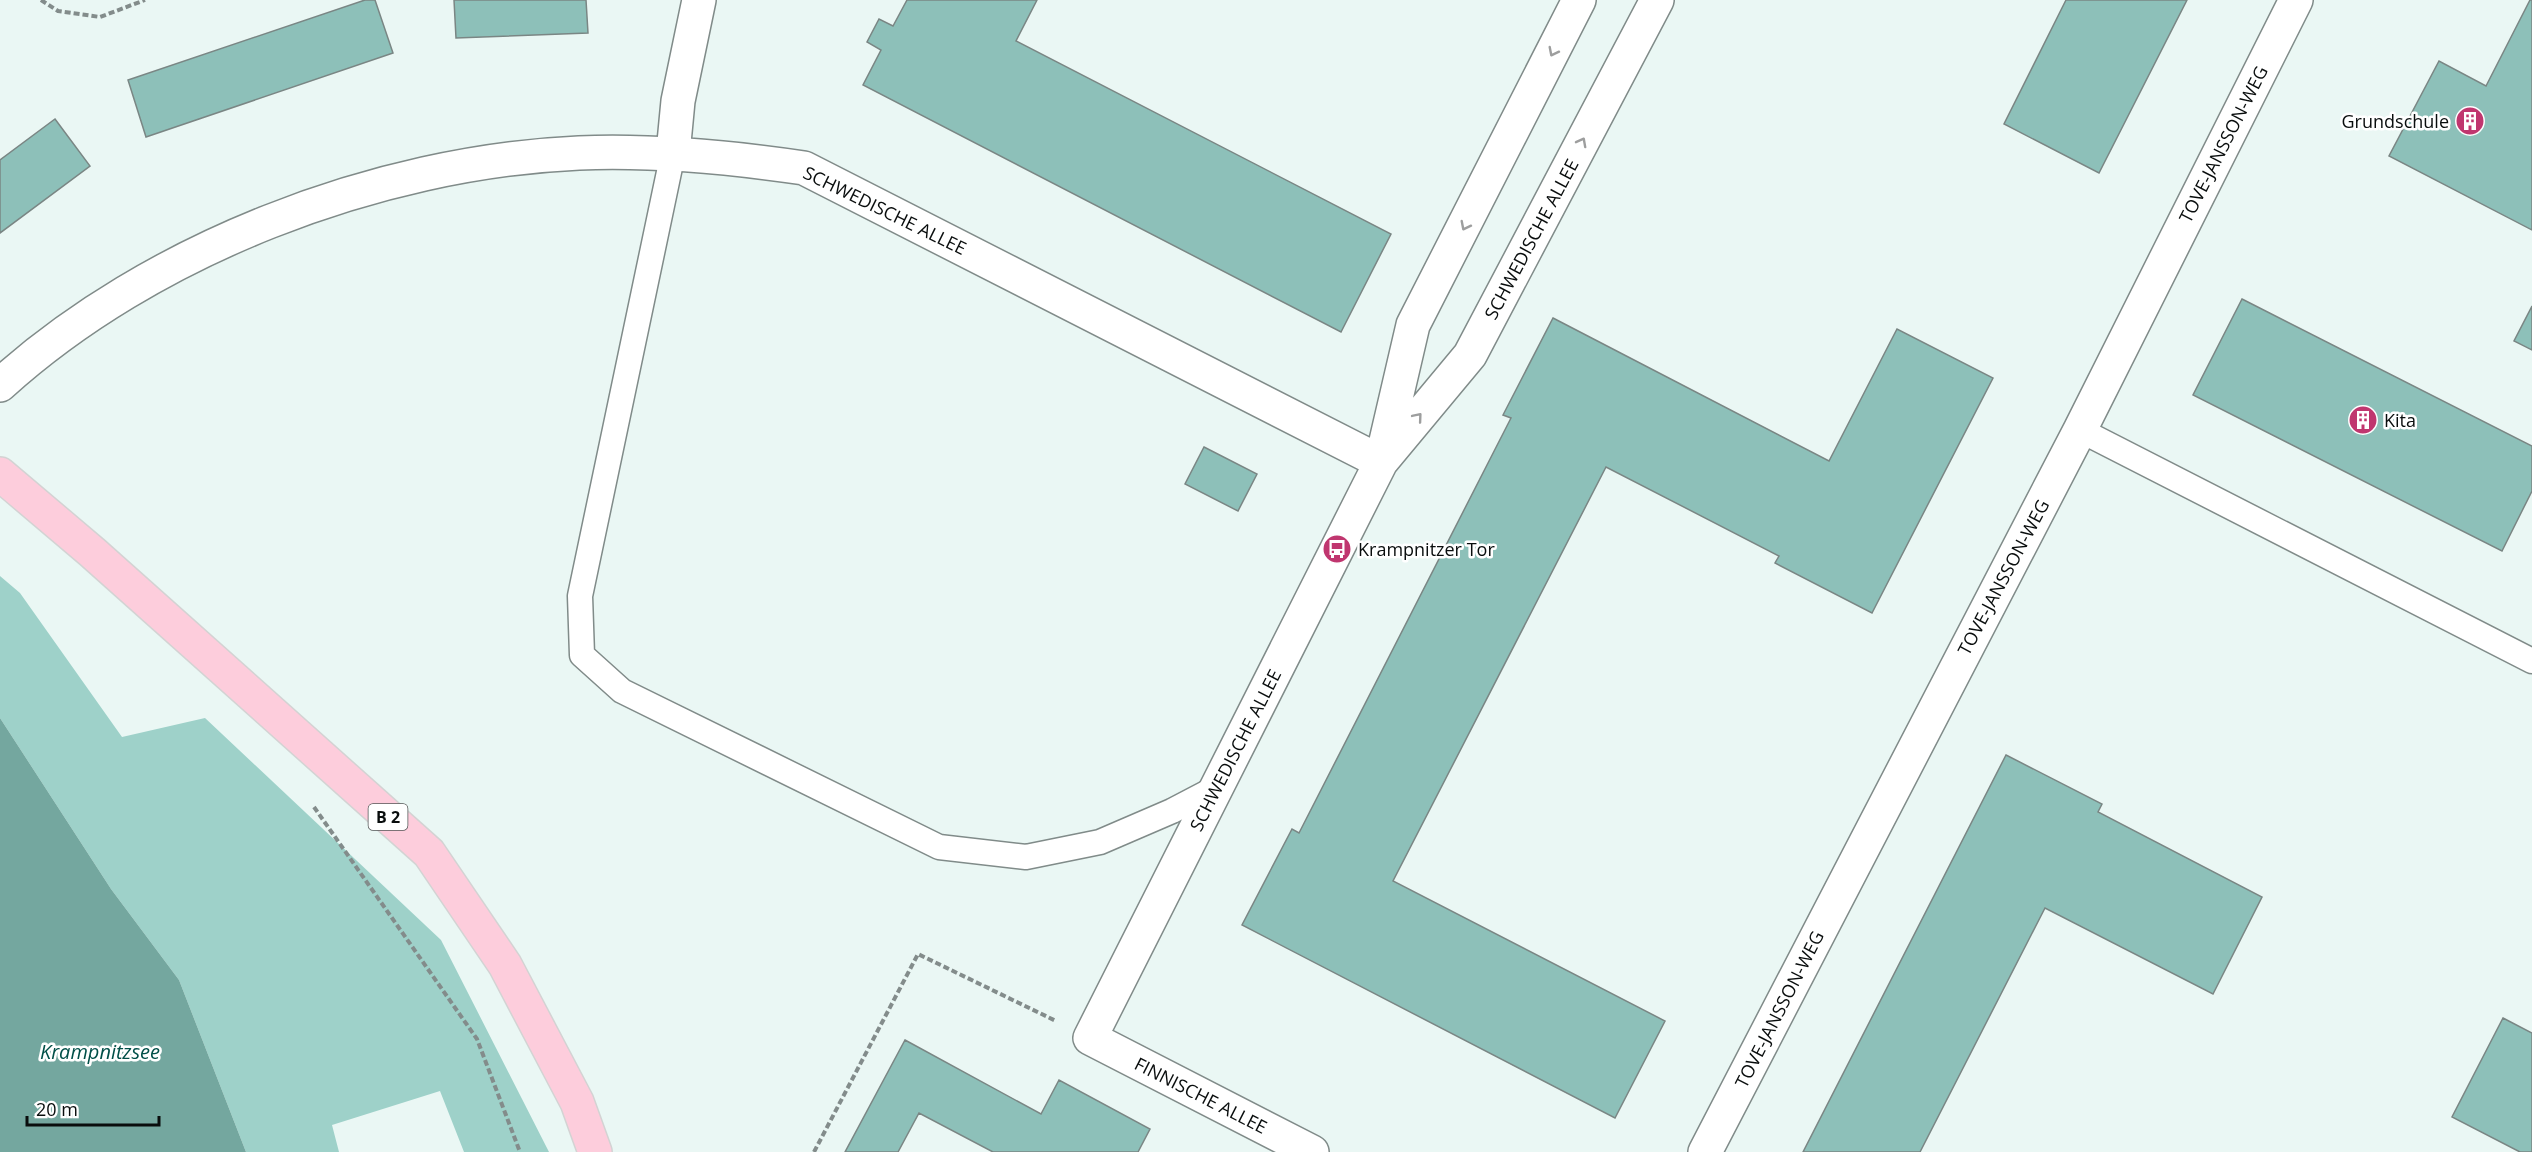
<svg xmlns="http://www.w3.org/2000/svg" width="2532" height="1152" viewBox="0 0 2532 1152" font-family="'Open Sans',sans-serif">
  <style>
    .forest { fill: #9ed1c9 }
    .water { fill: #74a79f }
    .building { fill: #8dc0b9; stroke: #7a8684; stroke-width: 1.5 }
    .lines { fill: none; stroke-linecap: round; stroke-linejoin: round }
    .service-casing { stroke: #808b89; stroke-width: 27 }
    .minor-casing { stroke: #808b89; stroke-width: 36 }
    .primary-casing { stroke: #d3d3d3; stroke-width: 36 }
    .path { stroke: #838c8b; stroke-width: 4; stroke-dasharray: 6 3; stroke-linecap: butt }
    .service { stroke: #fff; stroke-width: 24 }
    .minor { stroke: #fff; stroke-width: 33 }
    .primary { stroke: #fdcddc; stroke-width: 33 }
    .oneway { stroke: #9d9e9e }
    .labels { text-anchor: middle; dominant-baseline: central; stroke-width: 5; stroke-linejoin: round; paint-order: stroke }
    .shield { fill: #fff; stroke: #535656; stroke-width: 1.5 }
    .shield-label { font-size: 16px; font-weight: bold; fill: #090d0d }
    .poi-label { font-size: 18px; fill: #090d0d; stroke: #fff; text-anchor: start }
    .street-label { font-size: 18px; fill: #090d0d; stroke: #fff }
    .water-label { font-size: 20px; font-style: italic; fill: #014f48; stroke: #fff }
  </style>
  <rect width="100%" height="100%" fill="#eaf7f4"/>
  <!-- forest -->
  <path class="forest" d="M0,576L20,593L122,737L205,718L441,940L549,1152H464L440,1091L332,1125L339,1152H246L179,980L111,889L0,718Z"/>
  <!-- water -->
  <path class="water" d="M0,718L111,889L179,980L246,1152H0Z"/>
  <!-- building -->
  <path class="building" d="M365,0H375L393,53L146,137L128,80Z
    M454,0H586L588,33L456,38Z
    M907,0H1037L1016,41L1391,234L1341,332L863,85L881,50L867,42L879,19L893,26Z
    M2066,0H2187L2099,173L2004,124Z
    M2530,0H2532V230L2389,156L2439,61L2486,86Z
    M55,119L90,166L0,233V160Z
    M2242,299L2532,446V491L2502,551L2193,395Z
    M2532,306V350L2514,341Z
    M1553,318L1829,461L1897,329L1993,378L1872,613L1775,563L1779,556L1606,467L1393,881L1665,1021L1615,1118L1242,925L1292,829L1299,833L1511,418L1503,415Z
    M1204,447L1257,474L1238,511L1185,484Z
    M2006,755L2102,804L2098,812L2262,897L2213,994L2045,908L1920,1152H1803Z
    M2503,1018L2532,1033V1152H2520L2452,1117Z
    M905,1040L1041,1114L1059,1080L1150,1129L1138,1152H993L919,1113L898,1152H845Z"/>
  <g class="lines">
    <!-- service casing -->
    <g class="service-casing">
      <path id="service" d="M673,153L580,596L582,655L622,691L939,847L1026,857L1100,842L1172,811L1216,788
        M2080,430L2532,661"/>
    </g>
    <!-- minor casing -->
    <g class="minor-casing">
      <path id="minor" d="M673,153L678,101L699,0
        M0,385C150,249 377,162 579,153C655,150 729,157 804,168L1381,462
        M1383,454L1413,325L1579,0
        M1312,1152L1090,1038L1381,462L1470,355L1657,0
        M1705,1152L2080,430L2296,0"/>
    </g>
    <!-- primary casing -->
    <g class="primary-casing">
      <path id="primary" d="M0,474L92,552L429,853L505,965L577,1102L595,1152"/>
    </g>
    <!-- path -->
    <path class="path" d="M41,0L58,11L100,17L145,0
      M314,807L477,1039L520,1152
      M814,1152L918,954L1056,1021"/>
    <!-- service -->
    <use href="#service" class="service"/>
    <!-- minor -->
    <use href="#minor" class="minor"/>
    <!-- primary -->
    <use href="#primary" class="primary"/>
  </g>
  <!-- one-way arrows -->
  <defs><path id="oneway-chevron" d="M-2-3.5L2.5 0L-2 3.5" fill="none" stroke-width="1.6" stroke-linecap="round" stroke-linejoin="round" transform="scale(1.5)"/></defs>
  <g class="oneway">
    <use href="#oneway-chevron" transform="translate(1553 52) rotate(117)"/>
    <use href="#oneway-chevron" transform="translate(1582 142) rotate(-62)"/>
    <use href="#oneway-chevron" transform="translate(1465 226) rotate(117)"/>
    <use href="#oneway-chevron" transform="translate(1418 417) rotate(-50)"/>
  </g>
  <!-- icons -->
  <defs>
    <g id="building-disc" transform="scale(1.5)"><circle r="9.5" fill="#c0366f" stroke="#fff"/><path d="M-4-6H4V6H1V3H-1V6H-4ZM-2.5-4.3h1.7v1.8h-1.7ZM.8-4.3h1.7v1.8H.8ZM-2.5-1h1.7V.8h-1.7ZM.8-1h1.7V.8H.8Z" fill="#fff"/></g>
    <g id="bus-disc" transform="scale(1.5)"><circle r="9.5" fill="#c0366f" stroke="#fff"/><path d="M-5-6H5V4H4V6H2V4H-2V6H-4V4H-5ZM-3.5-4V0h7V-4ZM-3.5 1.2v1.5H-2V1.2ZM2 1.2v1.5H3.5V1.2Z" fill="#fff"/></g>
  </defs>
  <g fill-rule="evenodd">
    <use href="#building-disc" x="2470" y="121"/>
    <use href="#building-disc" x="2363" y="420"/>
    <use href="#bus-disc" x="1337" y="549"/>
  </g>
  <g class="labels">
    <!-- shield labels -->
    <rect class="shield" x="368.5" y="804" width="39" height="26" rx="4.5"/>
    <g class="shield-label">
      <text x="388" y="817">B 2</text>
    </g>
    <!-- poi labels -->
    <g class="poi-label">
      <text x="2449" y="121" text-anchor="end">Grundschule</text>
      <text x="2384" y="420">Kita</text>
      <text x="1358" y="549">Krampnitzer Tor</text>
    </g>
    <!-- street labels -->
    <g class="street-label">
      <text transform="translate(2223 144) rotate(-63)">TOVE-JANSSON-WEG</text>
      <text transform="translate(885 210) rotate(26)">SCHWEDISCHE ALLEE</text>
      <text transform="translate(1531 239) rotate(-62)">SCHWEDISCHE ALLEE</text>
      <text transform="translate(2003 577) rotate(-62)">TOVE-JANSSON-WEG</text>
      <text transform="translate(1235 750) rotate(-63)">SCHWEDISCHE ALLEE</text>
      <text transform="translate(1779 1009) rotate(-63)">TOVE-JANSSON-WEG</text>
      <text transform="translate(1201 1095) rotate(27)">FINNISCHE ALLEE</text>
    </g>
    <!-- water labels -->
    <g class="water-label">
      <text x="100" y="1051">Krampnitzsee</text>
    </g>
  </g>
  <!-- scale -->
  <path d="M27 1116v9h132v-9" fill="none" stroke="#090d0d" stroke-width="3"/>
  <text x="36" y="1116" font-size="18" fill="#090d0d" stroke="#ffffff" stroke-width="4.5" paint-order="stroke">20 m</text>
</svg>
